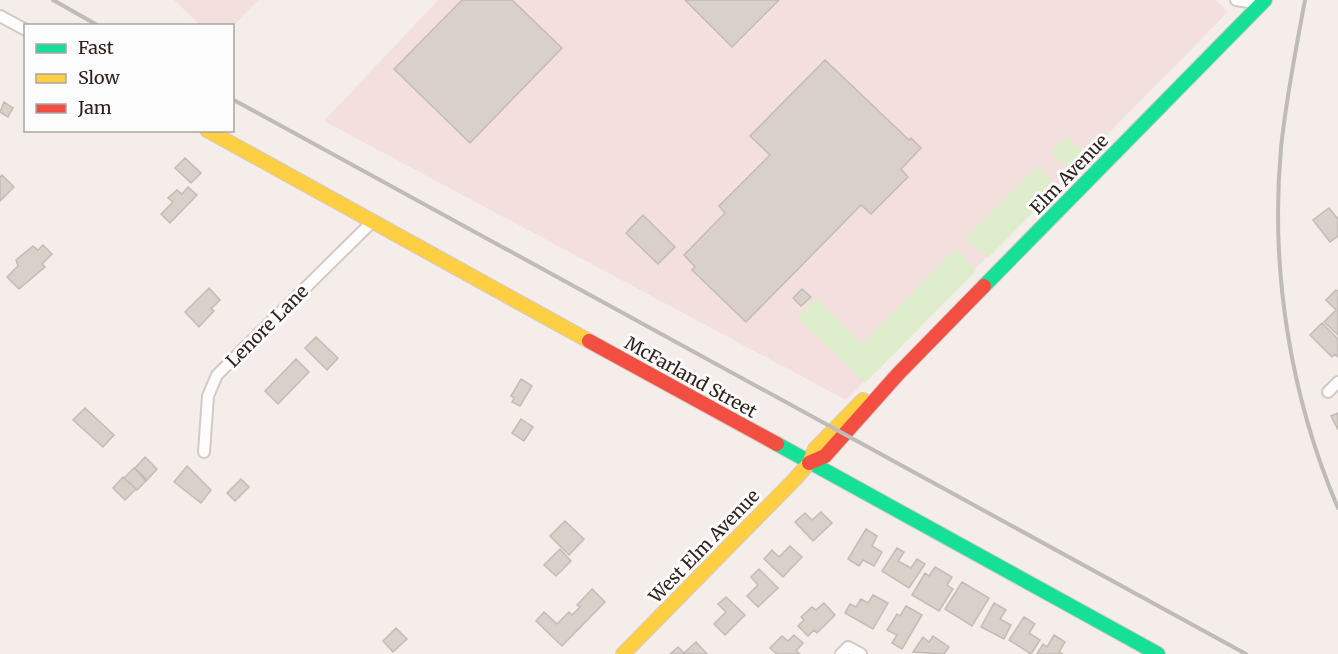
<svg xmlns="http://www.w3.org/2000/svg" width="1338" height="654" viewBox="0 0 1338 654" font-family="Merriweather,serif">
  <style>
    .industrial { fill: #f3e0de }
    .green { fill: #deedcb }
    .building { fill: #dad0ca; stroke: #c4bbb5; stroke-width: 1.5 }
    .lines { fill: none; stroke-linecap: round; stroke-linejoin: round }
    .street-casing { stroke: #d4cac5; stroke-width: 14 }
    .fast-casing { stroke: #d4cac5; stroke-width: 16 }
    .slow-casing { stroke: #d4cac5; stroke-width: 16 }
    .jam-casing { stroke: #d4cac5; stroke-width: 16 }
    .street { stroke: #fefcfc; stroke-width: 10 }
    .fast { stroke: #16e098; stroke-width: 14 }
    .slow { stroke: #ffcf43; stroke-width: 14 }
    .jam { stroke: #f24e42; stroke-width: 14 }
    .rail { stroke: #bebbb9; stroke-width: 4 }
    .labels { text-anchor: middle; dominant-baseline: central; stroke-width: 6; stroke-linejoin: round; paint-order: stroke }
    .street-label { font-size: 18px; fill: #2e211b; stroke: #fcfcfc }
  </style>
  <rect width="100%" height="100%" fill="#f5ede9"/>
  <!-- industrial -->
  <path class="industrial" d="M174,0H259L233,26L200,25Z
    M438,0H1216L1228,12L846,400L324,121Z"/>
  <!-- green -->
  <path class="green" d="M1067,136L1088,157L1078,168L1059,162L1050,153Z
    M1038,165L1057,188L988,258L965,238Z
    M956,248L976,271L865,383L797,317L816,298L862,344Z"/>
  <!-- building -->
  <path class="building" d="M462,0H512L562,48L470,143L394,69Z
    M685,0H779L732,47Z
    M825,60L909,140L911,138L921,148L901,169L908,177L871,214L861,205L746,322L692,270L695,267L684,255L725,213L719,206L770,155L750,136Z
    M4,102L13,108L8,117L0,112Z
    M185,158L201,173L191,183L175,168Z
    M2,175L14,187L0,201V177Z
    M188,187L197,195L170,223L161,214L173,202L168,198L177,190L182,194Z
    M1329,208L1338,219V236L1330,242L1313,220Z
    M643,215L675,247L658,264L626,233Z
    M43,245L52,254L42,264L45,267L19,289L7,277L18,266L16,260L33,246L38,250Z
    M209,288L220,300L211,309L214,311L199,327L185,312Z
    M802,289L811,297L801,306L793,298Z
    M1336,290L1338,291V335L1324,322L1336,310L1326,300Z
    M1322,323L1338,339V357L1335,354L1332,357L1310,335Z
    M316,337L338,358L327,370L305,348Z
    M296,359L309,372L278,404L265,391Z
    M521,379L532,386L520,406L512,402L514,398L511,396Z
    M85,408L114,435L103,447L73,420Z
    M1338,413V430L1331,416Z
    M521,419L533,427L524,441L512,433Z
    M145,457L157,469L147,480L135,468Z
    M187,466L211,490L201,503L174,482Z
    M134,468L146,481L137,490L124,478Z
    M123,477L136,489L125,500L113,488Z
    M241,479L249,487L235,501L227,493Z
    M821,512L832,523L813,541L795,522L805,513L812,520Z
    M565,521L584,539L569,555L550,536Z
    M866,529L877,536L872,546L882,552L874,566L863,560L859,566L848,559Z
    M790,546L802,557L783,577L764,559L772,550L779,557Z
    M897,548L904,552L898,561L911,568L917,559L925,564L909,588L882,571Z
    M560,549L571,561L556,576L544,565Z
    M935,567L952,577L947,585L953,589L939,611L912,595L925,573L929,576Z
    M759,569L778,588L758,607L747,596L758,585L751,577Z
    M962,582L989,598L972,626L945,609Z
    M592,589L605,602L562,646L536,621L544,612L557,624L569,612L572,615L580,607L577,605Z
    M873,595L888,603L873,629L845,613L850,604L856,607L861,599L868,603Z
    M726,597L745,615L725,635L714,624L726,612L718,604Z
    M824,603L835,615L817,633L814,630L808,636L798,626L804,620L801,617L812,607L816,610Z
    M994,603L1006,610L1000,619L1011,625L1004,639L981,627Z
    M906,606L922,615L902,649L892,643L897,635L887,630L897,614L900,616Z
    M1024,617L1035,624L1029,633L1040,640L1031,654L1009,640Z
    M396,628L407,639L393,652L383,641Z
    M794,635L803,643L796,651L800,654H777L770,648L782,636L788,641Z
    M1054,635L1065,642L1059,652L1063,654H1037L1043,644L1047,647Z
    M933,636L949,647L944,654L913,652L923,637L929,642Z
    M696,642L707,654H670L678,647L684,653Z"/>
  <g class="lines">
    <!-- street casing -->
    <g class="street-casing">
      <path id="street" d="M1236,0L1261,4
        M0,16L26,30
        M1328,392L1338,382
        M204,452L208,396L217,375L373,221
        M841,654L848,647L861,654"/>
    </g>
    <!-- fast casing -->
    <g class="fast-casing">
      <path id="fast" d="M984,286L1265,0
        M777,444L1158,654"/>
    </g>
    <!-- slow casing -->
    <g class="slow-casing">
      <path id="slow" d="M207,130L589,341
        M623,654L796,478L809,463L815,449L863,400"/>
    </g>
    <!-- jam casing -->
    <g class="jam-casing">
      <path id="jam" d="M589,341L777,444
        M809,463L825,456L898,374L984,286"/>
    </g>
    <!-- street -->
    <use href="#street" class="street"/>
    <!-- fast -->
    <use href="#fast" class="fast"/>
    <!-- slow -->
    <use href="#slow" class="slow"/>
    <!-- jam -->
    <use href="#jam" class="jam"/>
    <!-- rail -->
    <path class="rail" d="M53,0L99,26
      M1305,0C1296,49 1286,98 1281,148C1270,269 1290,396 1338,508
      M232,99L1246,654"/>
  </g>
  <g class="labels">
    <!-- street labels -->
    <g class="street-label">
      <text transform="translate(1069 174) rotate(-46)">Elm Avenue</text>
      <text transform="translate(267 326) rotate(-45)">Lenore Lane</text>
      <text transform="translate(691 377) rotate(29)">McFarland Street</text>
      <text transform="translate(704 546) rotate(-46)">West Elm Avenue</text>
    </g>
  </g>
  <!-- legend -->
  <rect x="24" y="24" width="210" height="108" fill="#fcfcfc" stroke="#aaa4a2" stroke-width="1.5"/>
  <rect x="36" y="44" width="30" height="9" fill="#16e098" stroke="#aaa4a2" stroke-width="1.5"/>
  <text x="78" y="54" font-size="18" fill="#2e211b">Fast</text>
  <rect x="36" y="74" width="30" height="9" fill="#ffcf43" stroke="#aaa4a2" stroke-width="1.5"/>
  <text x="78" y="84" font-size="18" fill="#2e211b">Slow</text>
  <rect x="36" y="104" width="30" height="9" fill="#f24e42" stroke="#aaa4a2" stroke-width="1.5"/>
  <text x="78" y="114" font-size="18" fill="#2e211b">Jam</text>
</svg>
